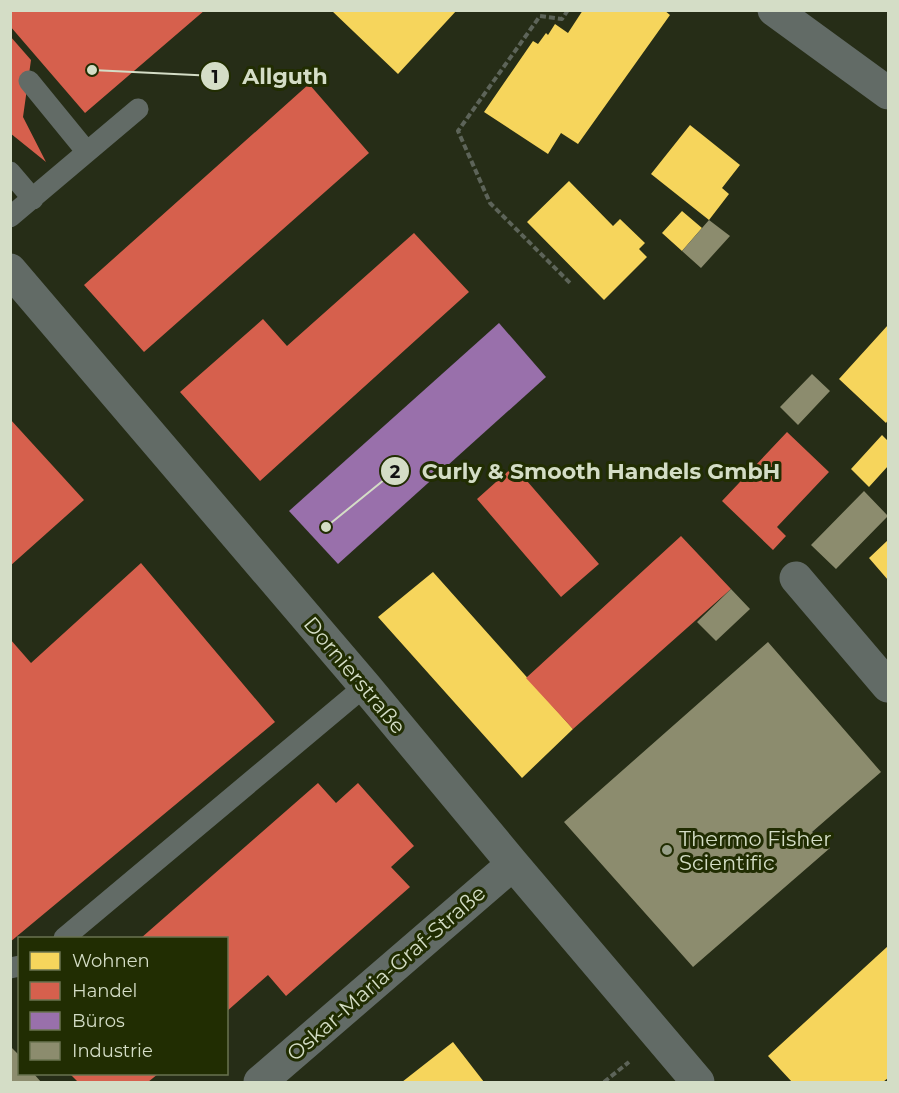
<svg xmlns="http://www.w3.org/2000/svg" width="899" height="1093" viewBox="0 0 899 1093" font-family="Montserrat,sans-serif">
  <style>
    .homes { fill: #f6d55c }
    .shops { fill: #d6604d }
    .offices { fill: #9970ab }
    .industry { fill: #8c8c6e }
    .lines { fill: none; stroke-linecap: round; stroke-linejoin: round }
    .path { stroke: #5d6459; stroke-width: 4; stroke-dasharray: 6 3; stroke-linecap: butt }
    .lane { stroke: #626b66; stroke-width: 21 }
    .street { stroke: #626b66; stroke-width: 33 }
    .poi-dot { fill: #979f89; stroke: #212d02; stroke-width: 2 }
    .labels { text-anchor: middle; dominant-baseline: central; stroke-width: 6; stroke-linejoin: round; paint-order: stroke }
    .street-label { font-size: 21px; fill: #d4ddc6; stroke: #212d02 }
    .poi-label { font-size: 21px; fill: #d4ddc6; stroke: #212d02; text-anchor: start }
    .leader { fill: none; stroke: #d4ddc6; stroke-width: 2 }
    .callout-dot { fill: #d4ddc6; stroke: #212d02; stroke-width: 2 }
    .mark-label { font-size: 18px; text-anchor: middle; font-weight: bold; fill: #111 }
    .callout-label { font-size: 22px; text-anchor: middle; font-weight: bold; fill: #d4ddc6; stroke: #212d02; stroke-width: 6; stroke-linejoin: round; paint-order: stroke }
  </style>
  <rect width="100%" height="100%" fill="#262d17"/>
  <!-- homes -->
  <path class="homes" d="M331,10H457L398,74Z
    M583,10H664L670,15L578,144L561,133L548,154L484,112L533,41L538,44L546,33L548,35L555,24L568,33Z
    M690,125L740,165L722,188L729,194L709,220L651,174Z
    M569,181L613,226L620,219L645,243L639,249L647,257L604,300L527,222Z
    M682,211L702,228L682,251L662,233Z
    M888,325V420L886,423L839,379Z
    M882,435L888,441V466L869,487L851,469Z
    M888,540V580L869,558Z
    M433,572L573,729L522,778L378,617Z
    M888,946V1078L883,1082H792L768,1056Z
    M453,1042L484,1082H402Z"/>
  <!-- shops -->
  <path class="shops" d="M10,10H205L85,113L10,26Z
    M10,36L31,60L23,117L46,162L10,133Z
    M309,84L369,153L144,352L84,285Z
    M414,233L469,292L260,481L180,392L263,319L287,346Z
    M10,419L84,500L10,566Z
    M787,432L829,472L777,527L786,536L773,550L722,501Z
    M514,466L599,564L561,597L477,499Z
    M681,536L731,589L573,729L526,678Z
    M141,563L275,722L10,942V639L31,663Z
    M318,783L336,803L358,783L414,846L391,867L410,887L286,996L268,975L226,1012V938H141Z
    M70,1074H158L148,1082H78Z"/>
  <!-- offices -->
  <path class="offices" d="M499,323L546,377L338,564L289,511Z"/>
  <!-- industry -->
  <path class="industry" d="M709,220L730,236L701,268L682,251Z
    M812,374L830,391L798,425L780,407Z
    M864,491L888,516L836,569L811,545Z
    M731,589L750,609L716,641L697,622Z
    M768,642L881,772L812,832L830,848L693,967L564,822Z
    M10,1046L20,1056V1074H34L41,1082H10Z"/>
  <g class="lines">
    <!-- path -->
    <path class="path" d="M568,10L562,19L540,16L458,131L490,203L570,283
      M604,1082L629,1062"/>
    <!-- lane -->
    <path class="lane" d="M87,152L138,109
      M10,172L33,199
      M10,217L87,152L29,81
      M64,938L365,686
      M10,968L20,966"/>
    <!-- street -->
    <path class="street" d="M774,10L888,93
      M10,270L365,686L513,864L698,1082
      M796,578L888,686
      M260,1082L513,864"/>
  </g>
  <!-- markers -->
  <circle class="poi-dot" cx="667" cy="850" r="6"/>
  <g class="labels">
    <!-- street labels -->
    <g class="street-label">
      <text transform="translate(355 675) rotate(50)">Dornierstraße</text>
      <text transform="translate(386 973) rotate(-41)">Oskar-Maria-Graf-Straße</text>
    </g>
    <!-- poi labels -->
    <g class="poi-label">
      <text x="679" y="838">Thermo Fisher<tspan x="679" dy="24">Scientific</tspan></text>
    </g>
  </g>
  <!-- callouts -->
  <path class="leader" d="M92 70L215 76M326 527L395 471"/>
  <g class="callout-dot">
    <circle cx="92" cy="70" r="6"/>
    <circle cx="326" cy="527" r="6"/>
    <circle cx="215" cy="76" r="15"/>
    <circle cx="395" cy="471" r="15"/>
  </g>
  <g class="mark-label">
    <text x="215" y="83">1</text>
    <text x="395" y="478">2</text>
  </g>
  <g class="callout-label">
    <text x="285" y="84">Allguth</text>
    <text x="601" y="479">Curly &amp; Smooth Handels GmbH</text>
  </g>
  <!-- border -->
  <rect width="899" height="1093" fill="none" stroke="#d4ddc6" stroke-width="24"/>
  <!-- legend -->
  <rect x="18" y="937" width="210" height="138" fill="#212d02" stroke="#697350" stroke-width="1.5"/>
  <rect x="30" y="952" width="30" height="18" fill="#f6d55c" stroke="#697350" stroke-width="1.5"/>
  <text x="72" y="967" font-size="18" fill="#d4ddc6">Wohnen</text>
  <rect x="30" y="982" width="30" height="18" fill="#d6604d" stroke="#697350" stroke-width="1.5"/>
  <text x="72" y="997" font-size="18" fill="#d4ddc6">Handel</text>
  <rect x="30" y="1012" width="30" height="18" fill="#9970ab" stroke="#697350" stroke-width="1.5"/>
  <text x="72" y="1027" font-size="18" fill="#d4ddc6">Büros</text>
  <rect x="30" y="1042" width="30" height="18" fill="#8c8c6e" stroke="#697350" stroke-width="1.5"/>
  <text x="72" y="1057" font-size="18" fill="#d4ddc6">Industrie</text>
</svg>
